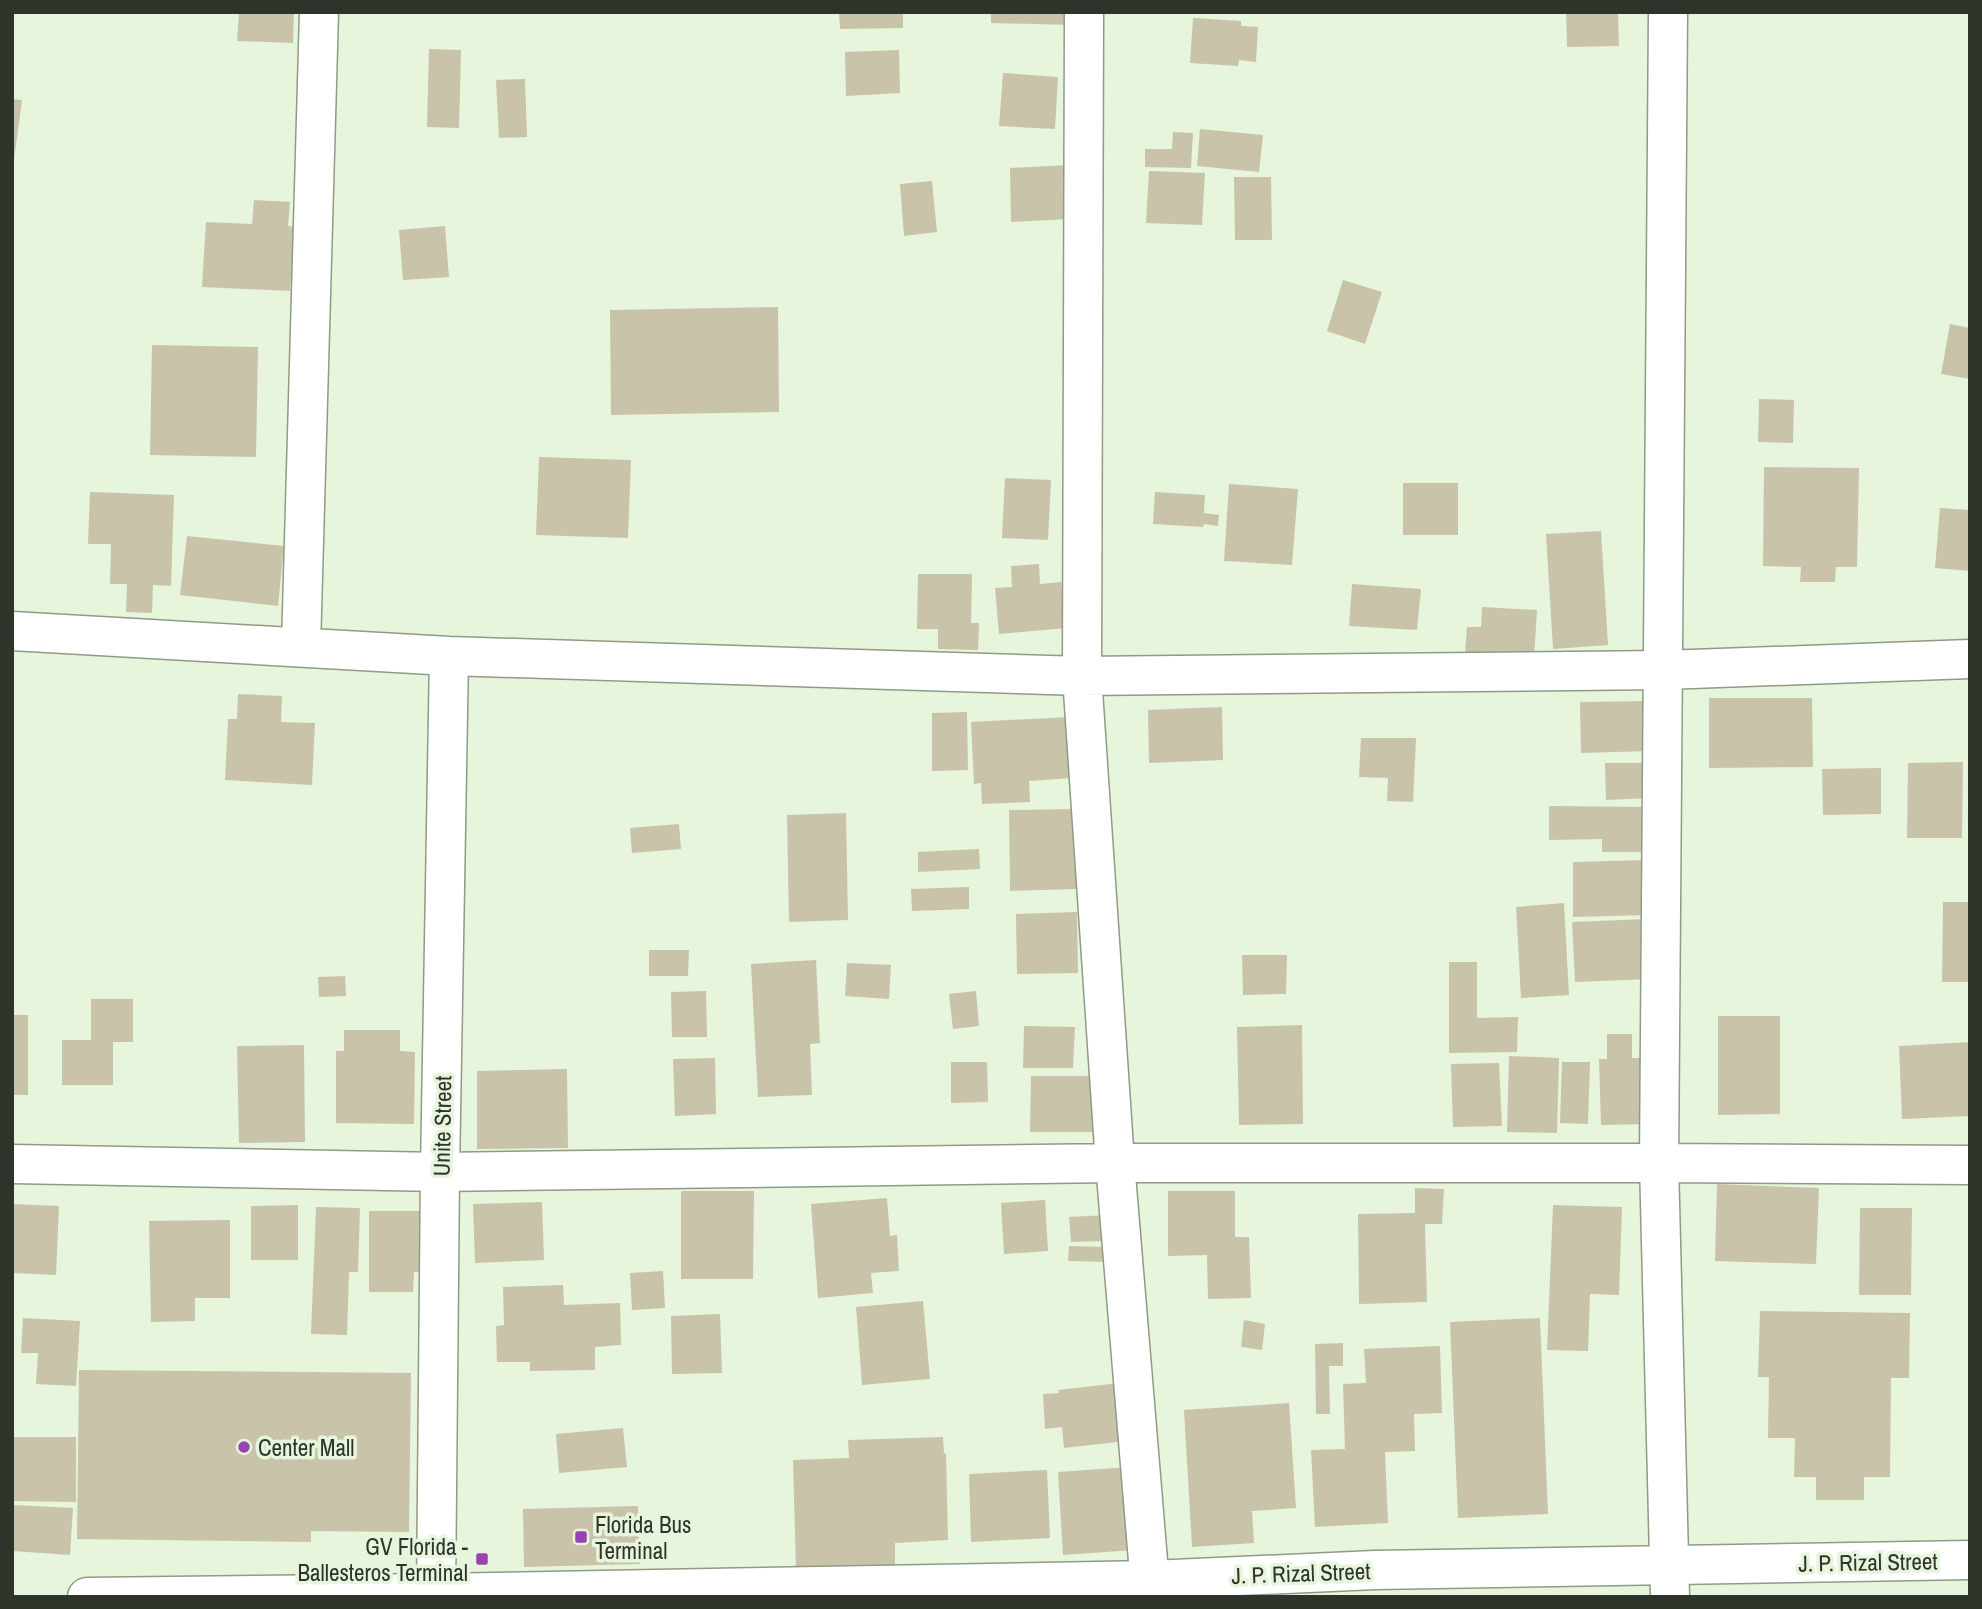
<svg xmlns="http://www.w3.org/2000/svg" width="1982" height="1609" viewBox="0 0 1982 1609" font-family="'Archivo Narrow',sans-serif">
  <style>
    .building { fill: #c9c3aa }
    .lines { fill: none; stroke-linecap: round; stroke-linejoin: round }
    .street-casing { stroke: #8e9b85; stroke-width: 41 }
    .secondary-casing { stroke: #8e9b85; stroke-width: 41 }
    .street { stroke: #fff; stroke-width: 38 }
    .secondary { stroke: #fff; stroke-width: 38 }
    .poi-dot { fill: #9943b0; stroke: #e7f5dd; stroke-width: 2.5 }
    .labels { text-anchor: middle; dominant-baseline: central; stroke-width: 7; stroke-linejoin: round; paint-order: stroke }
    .street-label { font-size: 23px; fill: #2e342a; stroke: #e7f5dd }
    .poi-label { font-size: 23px; fill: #2e342a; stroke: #e7f5dd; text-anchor: start }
  </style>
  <rect width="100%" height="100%" fill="#e7f5dd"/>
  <!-- building -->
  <path class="building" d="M239,12H294L293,43L237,41Z
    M839,12H903V28L840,29Z
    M991,12H1074L1073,25L991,23Z
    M1566,12H1618L1619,46L1567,47Z
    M1193,18L1241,21V26L1258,27L1256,62L1239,60L1238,66L1190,63Z
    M429,49L461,50L459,128L427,127Z
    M899,50L900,93L846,96L845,52Z
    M1003,73L1058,77L1055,129L999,126Z
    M525,79L527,137L499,138L496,80Z
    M12,99L22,100L14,160L12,159Z
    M1200,129L1263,135L1259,172L1197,166Z
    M1173,132L1193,133L1191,168L1145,167V149H1172Z
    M1067,165L1070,219L1011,222L1010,168Z
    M1149,171L1205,173L1202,225L1146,223Z
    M1234,177H1271L1272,240H1235Z
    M932,181L937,232L904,236L900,184Z
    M254,200L290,202L288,226L294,227L290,291L202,287L206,222L252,224Z
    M445,226L449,277L403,280L399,230Z
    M1343,280L1382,292L1365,344L1327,331Z
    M778,307L779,412L611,415L610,310Z
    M1950,324L1970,328V379L1941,374Z
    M152,345L258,347L256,457L150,455Z
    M1759,399L1794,400L1793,443L1758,442Z
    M539,457L631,460L628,538L536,535Z
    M1764,467L1859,468L1857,567H1836L1835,582H1800L1801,567L1763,566Z
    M1005,478L1051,480L1048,540L1002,538Z
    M1403,483H1458V535H1403Z
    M1229,484L1298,489L1292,565L1224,561Z
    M90,492L174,495L171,586L153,585L152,613L126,612L127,584H110L111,544H88Z
    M1155,492L1205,495L1204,513L1219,515L1218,526L1204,524L1203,527L1153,524Z
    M1940,508L1970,510V571L1935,568Z
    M1601,531L1608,645L1553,649L1546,534Z
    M187,536L284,546L278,606L180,595Z
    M1039,564L1040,584L1061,582L1066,628L999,634L995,588L1012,587L1011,566Z
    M918,574H972L971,623H979L978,650L938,649V629H917Z
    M1352,584L1421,589L1417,630L1349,626Z
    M1482,607L1537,610L1534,658L1465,653L1467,627H1481Z
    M238,694L282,696L281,722L315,723L312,785L225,780L228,719H237Z
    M1709,698H1812L1813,767L1709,768Z
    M1648,701L1649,751L1581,753L1580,702Z
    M1222,707L1223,760L1149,763L1148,710Z
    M967,712L968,770L932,771V713Z
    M1069,717L1072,778L1029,781L1030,802L982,804L981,783L974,784L971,722Z
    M1361,738H1416L1413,802L1387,801L1388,778L1359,777Z
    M1963,762L1962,838H1907L1908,763Z
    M1605,763H1652V798L1606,800Z
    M1881,768V814L1823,815L1822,769Z
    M1549,806L1653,807V840H1642V852H1602V839L1549,840Z
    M1076,809L1077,889L1010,891L1009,810Z
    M846,813L848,920L789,922L787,815Z
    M679,824L681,849L632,853L630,828Z
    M979,849L980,869L918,872V852Z
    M1648,860L1649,915L1573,917V862Z
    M969,887V909L912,911L911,889Z
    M1943,902H1970V982H1942Z
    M1564,903L1569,995L1521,998L1516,907Z
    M1077,912L1078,973L1017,974L1016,914Z
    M1647,919L1650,979L1575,982L1572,922Z
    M649,950H689L688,976H649Z
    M1242,955H1287L1286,994L1243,995Z
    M816,960L820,1043L810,1044L812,1095L758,1097L751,964Z
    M1449,962H1477V1018L1518,1017L1517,1052L1449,1053Z
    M847,963L891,965L889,999L845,996Z
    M345,976L346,996L319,997L318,977Z
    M706,991L707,1037H672L671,992Z
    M976,991L979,1026L953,1029L949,994Z
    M91,999H133V1042H113V1085H62V1040H91Z
    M12,1015H28V1095H12Z
    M1718,1016H1780V1114L1718,1115Z
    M1302,1025L1303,1124L1239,1125L1237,1027Z
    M1024,1026L1075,1027L1073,1068H1023Z
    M344,1030H400V1051L415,1052L414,1124L336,1123V1051H344Z
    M1607,1034H1632V1058H1647L1649,1124L1601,1125L1599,1059H1607Z
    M1970,1042V1116L1902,1119L1899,1046Z
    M304,1045L305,1142L239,1143L237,1046Z
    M1509,1056L1559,1058L1557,1133L1507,1132Z
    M715,1058L716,1114L675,1116L673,1059Z
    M951,1062H987L988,1102L951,1103Z
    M1562,1062H1590L1588,1124L1560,1123Z
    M1499,1063L1502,1126L1453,1127L1451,1064Z
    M567,1069L568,1148L477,1149V1071Z
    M1031,1076H1097L1096,1132H1030Z
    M1717,1184L1819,1188L1816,1264L1715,1261Z
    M1415,1188L1444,1189L1442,1224H1425L1427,1302L1359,1304L1358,1214L1415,1213Z
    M681,1191H754L753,1279H681Z
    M1168,1191H1235V1237H1249L1251,1298L1208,1299L1207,1255L1168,1256Z
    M887,1198L890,1236L897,1235L899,1271L871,1273L873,1293L818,1298L811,1204Z
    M1045,1200L1048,1251L1004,1254L1001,1203Z
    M542,1202L544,1260L475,1263L473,1204Z
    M12,1204L59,1206L56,1275L12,1273Z
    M298,1205V1260H251V1206Z
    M1553,1205L1622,1207L1619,1295L1590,1294L1588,1351L1547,1350Z
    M316,1207L360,1208L358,1272H349L347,1335L311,1334Z
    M1860,1208H1912L1911,1295H1859Z
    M369,1211H423V1272H414L413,1292H369Z
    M1108,1215L1110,1241L1071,1242L1069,1217Z
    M230,1220V1298H195V1321L151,1322L149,1221Z
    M1069,1246L1108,1247V1262L1068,1261Z
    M663,1271L665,1308L632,1310L630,1273Z
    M563,1285L564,1305L620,1303L621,1345L595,1347V1370L530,1371V1362H497L496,1326L504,1325L503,1287Z
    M923,1301L930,1379L862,1385L856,1307Z
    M1760,1311L1910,1313L1909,1378H1891L1890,1477H1864V1500H1816V1477H1794L1795,1438H1768L1769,1377H1758Z
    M720,1314L722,1373L672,1374L671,1316Z
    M23,1318L80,1321L76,1386L36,1384L38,1353H21Z
    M1540,1318L1548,1514L1458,1518L1450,1322Z
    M1244,1320L1265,1324L1262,1350L1241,1347Z
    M1343,1343V1366H1329L1330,1414H1316L1315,1344Z
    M1440,1346L1442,1413L1414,1414L1415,1451L1385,1452L1388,1523L1315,1527L1311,1450L1345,1449L1343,1384L1366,1383L1364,1349Z
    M79,1370L411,1373L409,1532L311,1531V1542L77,1539Z
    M1120,1383L1126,1441L1064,1448L1062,1427L1045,1429L1043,1394L1059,1393L1058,1390Z
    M1289,1403L1296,1508L1252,1511L1254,1543L1192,1547L1184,1410Z
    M623,1428L627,1467L559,1473L556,1434Z
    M13,1437H76V1502L13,1501Z
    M943,1437L944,1454L946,1453L948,1540L895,1543V1567L796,1571L793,1460L849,1458L848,1440Z
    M1129,1467L1134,1550L1063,1555L1058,1472Z
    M1047,1470L1050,1538L971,1542L969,1474Z
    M14,1505L73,1508L70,1555L12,1551Z
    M638,1506L640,1564L524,1567L523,1509Z"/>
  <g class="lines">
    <!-- street casing -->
    <g class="street-casing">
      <path id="street" d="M1084,12L1082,676L1115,1163L1151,1597
        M1668,12L1659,1163L1670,1597
        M12,631L449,656L1082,676L1664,670L1970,659
        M301,647L319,12
        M12,1164L440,1172L1115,1163H1659L1970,1165
        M436,1597L440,1172L449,656"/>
    </g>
    <!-- secondary casing -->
    <g class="secondary-casing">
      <path id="secondary" d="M87,1597L436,1593L1151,1580L1375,1570L1970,1560"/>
    </g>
    <!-- street -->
    <use href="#street" class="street"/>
    <!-- secondary -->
    <use href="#secondary" class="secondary"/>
  </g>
  <!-- markers -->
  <g class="poi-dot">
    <circle cx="244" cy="1447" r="7"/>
    <rect x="574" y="1530" width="14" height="14" rx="3.5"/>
    <rect x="475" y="1552" width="14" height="14" rx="3.5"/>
  </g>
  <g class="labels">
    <!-- street labels -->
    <g class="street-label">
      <text transform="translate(442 1126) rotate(-89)">Unite Street</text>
      <text transform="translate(1868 1562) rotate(-1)">J. P. Rizal Street</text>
      <text transform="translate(1301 1573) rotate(-2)">J. P. Rizal Street</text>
    </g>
    <!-- poi labels -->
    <g class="poi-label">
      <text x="258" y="1447">Center Mall</text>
      <text x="595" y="1524">Florida Bus<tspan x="595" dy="26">Terminal</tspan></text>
      <text x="468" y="1546" text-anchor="end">GV Florida -<tspan x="468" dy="26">Ballesteros Terminal</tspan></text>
    </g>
  </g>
  <!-- border -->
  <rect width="1982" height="1609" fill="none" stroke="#2e342a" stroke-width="28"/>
</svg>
